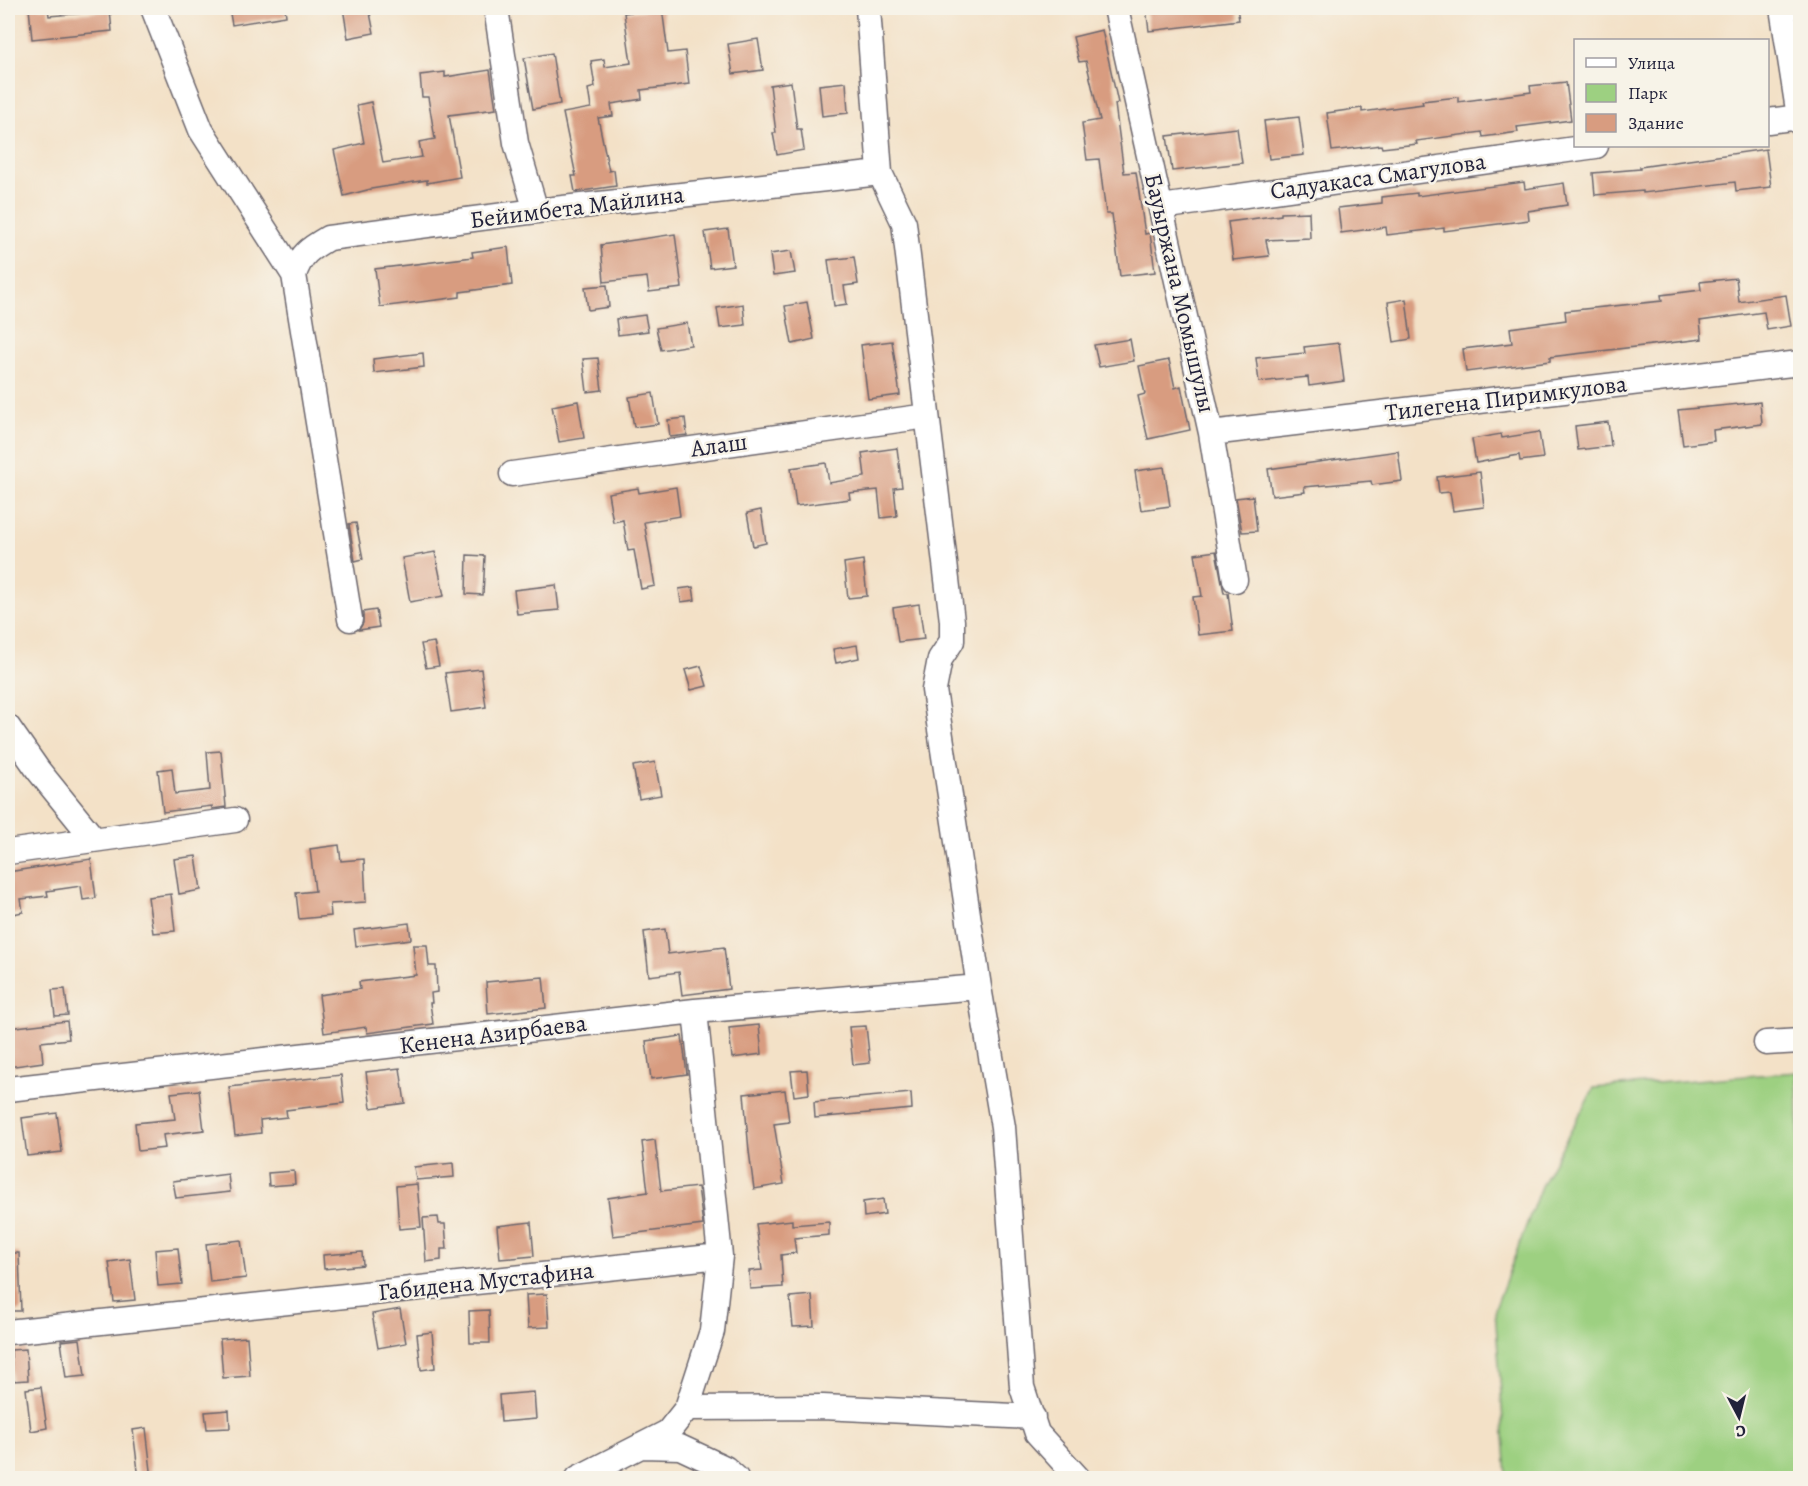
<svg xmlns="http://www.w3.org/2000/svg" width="1808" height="1486" viewBox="0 0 1808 1486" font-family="Alegreya,serif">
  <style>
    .green { fill: #9dd081; stroke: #60795e; stroke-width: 1.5 }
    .building { fill: #d89c80 }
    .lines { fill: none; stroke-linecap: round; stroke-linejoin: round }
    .minor-casing { stroke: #6b656c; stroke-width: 27 }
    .minor { stroke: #fff; stroke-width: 24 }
    .labels { text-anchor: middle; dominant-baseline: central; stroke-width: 5; stroke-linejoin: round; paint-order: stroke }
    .street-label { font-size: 24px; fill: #22223b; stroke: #f7f3e8 }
  </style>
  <rect width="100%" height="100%" fill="#f7f3e8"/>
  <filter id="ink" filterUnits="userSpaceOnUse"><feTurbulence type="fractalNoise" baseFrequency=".0167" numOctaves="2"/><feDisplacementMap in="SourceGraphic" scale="12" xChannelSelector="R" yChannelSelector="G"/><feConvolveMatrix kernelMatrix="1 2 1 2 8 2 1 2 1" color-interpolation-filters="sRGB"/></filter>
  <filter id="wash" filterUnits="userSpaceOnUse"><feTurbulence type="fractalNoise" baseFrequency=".008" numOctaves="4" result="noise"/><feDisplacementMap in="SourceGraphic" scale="24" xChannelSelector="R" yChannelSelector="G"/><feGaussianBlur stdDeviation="1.35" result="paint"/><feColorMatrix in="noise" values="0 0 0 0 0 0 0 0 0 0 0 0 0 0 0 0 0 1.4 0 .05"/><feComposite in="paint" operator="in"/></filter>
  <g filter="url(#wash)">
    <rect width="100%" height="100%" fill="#f3e1c7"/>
    <!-- green -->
    <path class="green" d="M1797,1072L1799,1160H1800V1478H1507L1495,1309L1541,1186L1594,1088Z"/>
    <g id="blocks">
      <!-- building -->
      <path class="building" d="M29,8H48L49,16L110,11L112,31L32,39Z
        M229,8H285L286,16L232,25Z
        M343,8H369L374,33L348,38Z
        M662,8L668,53L685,51L689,84L641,90L642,99L611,104L613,116L598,118L609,171L614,170L616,186L575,192L572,176H576L563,113L591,108L588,89L595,87L591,61L604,59L605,67L631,63L624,13Z
        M1146,8H1237L1239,20L1149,31Z
        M1102,30L1118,103L1115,104L1124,173L1136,172L1145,234L1150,233L1155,272L1120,276L1112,214H1106L1099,159L1087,160L1082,123L1100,120L1086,61L1079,62L1073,37Z
        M758,39L763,70L733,74L728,44Z
        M552,53L560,104L533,109L524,58Z
        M490,70L496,109L449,115L460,177L427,183V180L371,189L344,196L334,150L364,143L357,105L371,102L383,163L422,157L419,142L435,139L428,97H422L420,75L445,72V77Z
        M791,82L797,129H801L804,150L777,155L773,133H776L770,85Z
        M846,82L848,113L822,116L819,85Z
        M1566,82L1571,120L1517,127L1518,132L1483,137L1482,132L1416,141L1417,144L1382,148L1381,145L1332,151L1327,113L1362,108V112L1423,104L1422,101L1458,97V102L1531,92L1530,86Z
        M1299,117L1304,155L1269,159L1264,121Z
        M1237,128L1242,163L1172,171L1167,136Z
        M1766,149L1771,187L1736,191L1735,182L1643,193V191L1595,195L1593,173L1640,169V167Z
        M1524,182L1525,189L1564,183L1567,205L1528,211L1529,220L1444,231V228L1387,235L1386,227L1341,233L1338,208L1382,203V197L1417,193V196Z
        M1309,212L1310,238L1266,240L1269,256L1233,260L1228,222L1281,215V213Z
        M728,229L733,265L710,268L705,232Z
        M675,234L682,288L649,292L647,277L604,282L601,245Z
        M508,247L512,285L460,292V297L380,307L375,269L473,257L472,252Z
        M791,251L795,273L773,276L770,254Z
        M854,257L858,284L844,286L847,304L834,306L828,260Z
        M1736,278L1739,302L1786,295L1791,326L1767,330L1764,312L1700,321L1702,339L1550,357V361L1466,372L1463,349L1512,343L1510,328L1566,320L1565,311L1662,301L1661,295L1701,290L1700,282Z
        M607,285L609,307L588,310L585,287Z
        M1406,299L1411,339L1394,342L1388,302Z
        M807,302L814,339L792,344L785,306Z
        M743,304L745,325L720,328L717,308Z
        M645,315L648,331L618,335L616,319Z
        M687,323L691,345L661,350L656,328Z
        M1130,339L1134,361L1099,367L1094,345Z
        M892,341L900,395L868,399L861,345Z
        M1339,343L1344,381L1309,386L1308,377L1259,382L1256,358L1305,353L1304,347Z
        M423,353L424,367L374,373L373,359Z
        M598,358L602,390L587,392L583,359Z
        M1169,360L1175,388L1181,386L1190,430L1148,439L1138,396L1145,394L1139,366Z
        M653,393L658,424L634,427L629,397Z
        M578,401L584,438L559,442L552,406Z
        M1760,402L1762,424L1713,430L1714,441L1683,445L1678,410Z
        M685,418L687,435L670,437L668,420Z
        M1608,422L1611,446L1578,450L1575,426Z
        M1539,432L1543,458L1520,461L1519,455L1476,463L1472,439L1501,434L1502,438Z
        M897,448L902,487L894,488L897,516L881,518L878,490L849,493L850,499L796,506L791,468L826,463L829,483L865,477L862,453Z
        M1398,451L1402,481L1372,485L1371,481L1304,487L1305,492L1272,496L1268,469Z
        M1164,467L1170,506L1141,510L1135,471Z
        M1480,472L1484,507L1453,511L1450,492L1439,493L1437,477Z
        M676,487L680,516L644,522L655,586L641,589L634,550L628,551L623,520L613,522L608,493L638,488L639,493Z
        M1253,496L1257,531L1242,532L1236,498Z
        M761,510L766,543L753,546L747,513Z
        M356,523L363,559L355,561L349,524Z
        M1216,551L1224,593H1228L1233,631L1198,635L1193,597L1202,596L1195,554Z
        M435,552L444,596L410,602L402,558Z
        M467,555L485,556L483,595L466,594Z
        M863,560L867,596L848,598L844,563Z
        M556,585L559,610L517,614L514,590Z
        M693,587L695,600L681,602L679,589Z
        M919,604L924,639L898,642L893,608Z
        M376,610L379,627L359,630L363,623V612Z
        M434,642L439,666L426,668L421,644Z
        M857,645L859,658L836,663L833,649Z
        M701,666L707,686L691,690L685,670Z
        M481,669L486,707L451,712L445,673Z
        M221,751L226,807L212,809V806L163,812L158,770L172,768L175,794L210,790L207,752Z
        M655,762L661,795L639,799L633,766Z
        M339,845L341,861L364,859L366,902L330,904L331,916L299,919L296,893L315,891L310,849Z
        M196,856L201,890L179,894L174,859Z
        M91,859L96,898L83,900L81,886L47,891L48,896L21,899L23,912L8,915V872Z
        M171,894L175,931L153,933L148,897Z
        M409,923L411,939L356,946L354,930Z
        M665,929L668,954L724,947L729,989L682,995L679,972L649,976L644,932Z
        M413,945H427L429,966H436L437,992L431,993L432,1003H430L433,1024L367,1033L366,1027L324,1033L319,995L360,989L359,982L416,975Z
        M543,977L546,1008L488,1014L486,982Z
        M65,989L68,1015L55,1016L52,990Z
        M67,1021L69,1039L41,1042L43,1062L8,1067V1028Z
        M759,1025L762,1054L732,1058L729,1028Z
        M866,1026L870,1063L853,1065L849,1027Z
        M682,1036L687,1074L651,1079L646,1041Z
        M400,1068L405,1103L371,1108L366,1072Z
        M807,1070L809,1094L794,1096L791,1071Z
        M341,1075L344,1103L286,1110L287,1117L260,1120L261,1133L235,1136L229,1087Z
        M199,1090L204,1130L163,1135L165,1148L138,1151L135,1123L175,1119L171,1093Z
        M785,1090L789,1122L774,1124L784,1184L754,1189L749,1151L744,1094Z
        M911,1093L912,1109L815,1118L814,1102Z
        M57,1113L62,1152L27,1156L22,1118Z
        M655,1140L661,1191L698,1187L703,1225L613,1236L608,1198L648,1192L642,1142Z
        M453,1163L454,1177L416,1180L414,1167Z
        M294,1171L295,1184L269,1186L268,1173Z
        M228,1174L230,1192L176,1198L173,1181Z
        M417,1184L421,1227L399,1229L396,1186Z
        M883,1199L885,1214L864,1217L863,1202Z
        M438,1217L439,1224H445L447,1249H441V1260L426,1262L423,1218Z
        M792,1220V1225L829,1222V1235L794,1238L796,1253L781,1255L783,1287L750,1289L749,1271L762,1270L756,1224Z
        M531,1222L534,1256L500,1259L497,1226Z
        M241,1240L246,1278L210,1282L206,1244Z
        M178,1248L182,1284L158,1286L155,1250Z
        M362,1252L363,1265L324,1269L323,1255Z
        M8,1253H19L21,1311H8Z
        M130,1259L135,1300L114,1302L109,1262Z
        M547,1294L549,1327L528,1328L526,1295Z
        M812,1295L814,1326L793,1327L790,1297Z
        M400,1309L406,1343L378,1348L372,1314Z
        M489,1310L490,1343H470L469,1311Z
        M432,1332L435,1368L421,1370L417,1334Z
        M247,1337L250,1376L223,1378L220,1339Z
        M80,1339L85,1376L66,1378L61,1341Z
        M26,1349L28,1380L12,1381L11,1350Z
        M41,1387L47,1428L31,1431L26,1389Z
        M534,1392L536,1419L501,1422L499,1395Z
        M229,1410L230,1428L207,1429L205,1412Z
        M146,1428L152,1479H139L133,1430Z"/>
    </g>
  </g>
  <g filter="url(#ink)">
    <use href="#blocks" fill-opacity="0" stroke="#6b656c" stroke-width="1.5"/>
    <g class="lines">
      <!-- minor casing -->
      <g class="minor-casing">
        <path id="minor" d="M153,8L201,130L294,275L350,619
          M496,8L516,143L536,211
          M868,8L880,173L904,223L952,621V641L940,659L934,690L979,987L1003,1127L1022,1387L1037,1433L1078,1478
          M1116,8L1211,433L1235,580
          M1782,8L1800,123
          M1768,121L1800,117
          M1161,207L1596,146
          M294,275C301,254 309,249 328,238L536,211L880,173
          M1211,433L1800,363
          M512,474L927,416
          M8,727L38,770L93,838
          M8,852L235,820
          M1766,1043L1800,1041
          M8,1089L695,1011L979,987
          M8,1332L720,1256L695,1011
          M687,1408L823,1407L1033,1417
          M642,1446L680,1447L725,1468L736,1478
          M578,1478L668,1432L687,1408L712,1331L720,1256"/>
      </g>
      <!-- minor -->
      <use href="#minor" class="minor"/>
    </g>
  </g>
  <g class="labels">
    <!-- street labels -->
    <g class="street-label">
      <text transform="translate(1378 176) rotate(-8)">Садуакаса Смагулова</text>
      <text transform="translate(577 207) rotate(-7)">Бейимбета Майлина</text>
      <text transform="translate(1180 293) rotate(77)">Бауыржана Момышулы</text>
      <text transform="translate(1506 398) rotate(-7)">Тилегена Пиримкулова</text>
      <text transform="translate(719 445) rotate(-8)">Алаш</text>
      <text transform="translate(493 1034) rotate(-7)">Кенена Азирбаева</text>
      <text transform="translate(486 1281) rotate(-6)">Габидена Мустафина</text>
    </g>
  </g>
  <!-- margin -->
  <rect width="1808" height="1486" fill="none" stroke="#f7f3e8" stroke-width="30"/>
  <!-- legend -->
  <rect x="1574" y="39" width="195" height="108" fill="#f7f3e8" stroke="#a29fa3" stroke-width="1.5"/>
  <rect x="1586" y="58" width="30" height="9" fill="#ffffff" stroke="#a29fa3" stroke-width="1.5"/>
  <text x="1628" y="69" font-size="18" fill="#22223b">Улица</text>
  <rect x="1586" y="84" width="30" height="18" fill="#9dd081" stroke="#a29fa3" stroke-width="1.5"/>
  <text x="1628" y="99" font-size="18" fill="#22223b">Парк</text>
  <rect x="1586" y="114" width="30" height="18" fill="#d89c80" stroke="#a29fa3" stroke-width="1.5"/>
  <text x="1628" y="129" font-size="18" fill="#22223b">Здание</text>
  <!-- north arrow -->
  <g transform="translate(1739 1417) rotate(173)" stroke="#f7f3e8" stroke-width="4.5" paint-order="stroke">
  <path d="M0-4.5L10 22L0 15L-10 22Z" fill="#22223b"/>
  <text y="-9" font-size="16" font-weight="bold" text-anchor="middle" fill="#22223b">С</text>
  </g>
</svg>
